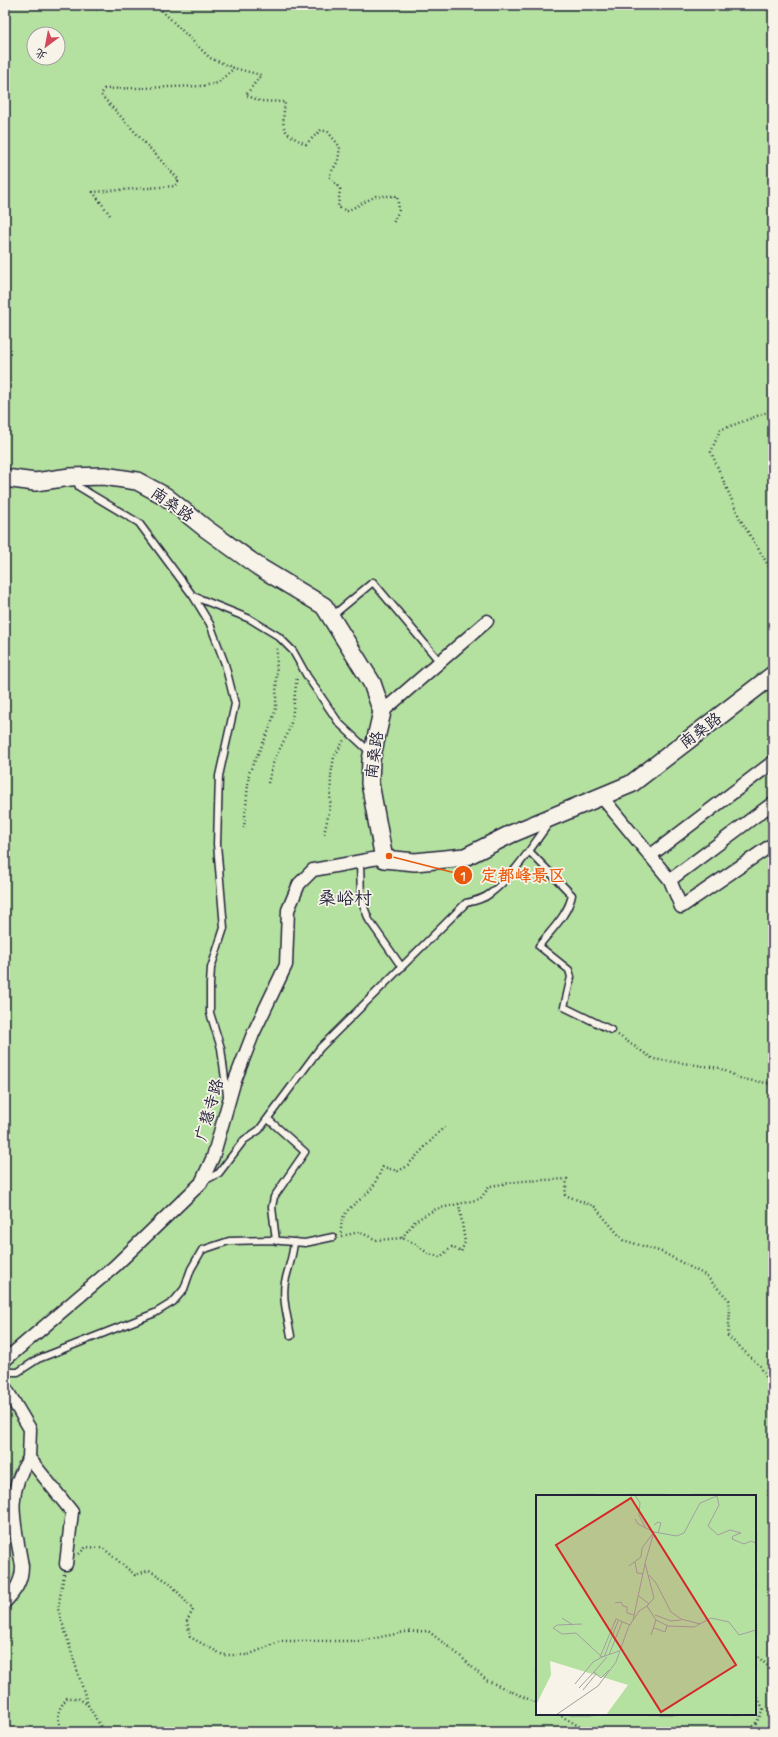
<svg xmlns="http://www.w3.org/2000/svg" width="778" height="1737" viewBox="0 0 778 1737" font-family="Mynerve,'LXGW WenKai TC',sans-serif">
  <style>
    .green { fill: #b4e1a0; stroke: #6b826e; fill-rule: evenodd }
    .lines { fill: none; stroke-linecap: round; stroke-linejoin: round }
    .lane-casing { stroke: #22223b; stroke-width: 9 }
    .street-casing { stroke: #22223b; stroke-width: 15 }
    .secondary-casing { stroke: #22223b; stroke-width: 20 }
    .path { stroke: #22223b; stroke-width: 2.5; stroke-dasharray: 1 3; stroke-linecap: butt }
    .lane { stroke: #f7f3e8; stroke-width: 6 }
    .street { stroke: #f7f3e8; stroke-width: 12 }
    .secondary { stroke: #f7f3e8; stroke-width: 17 }
    .labels { text-anchor: middle; dominant-baseline: central; stroke-width: 3.5; stroke-linejoin: round; paint-order: stroke }
    .street-label { font-size: 16px; fill: #22223b; stroke: #f7f3e8 }
    .quarter-label { font-size: 18px; fill: #22223b; stroke: #f7f3e8 }
    .inset-road { fill: none; stroke: #a29fa3; stroke-width: 1 }
    .view { fill: #d62828; fill-opacity: 0.15; stroke: #d62828; stroke-width: 2 }
    .inset-edge { fill: none; stroke: #22223b; stroke-width: 2 }
    .leader { fill: none; stroke: #e8590c; stroke-width: 1.5 }
    .callout-dot { fill: #e8590c; stroke: #f7f3e8; stroke-width: 1.5 }
    .mark-label { font-size: 12px; text-anchor: middle; font-weight: bold; fill: #fff }
    .callout-label { font-size: 17px; text-anchor: middle; font-weight: bold; fill: #e8590c; stroke: #f7f3e8; stroke-width: 3.5; stroke-linejoin: round; paint-order: stroke }
  </style>
  <rect width="100%" height="100%" fill="#f7f3e8"/>
  <filter id="ink" filterUnits="userSpaceOnUse"><feTurbulence type="fractalNoise" baseFrequency=".025" numOctaves="2"/><feDisplacementMap in="SourceGraphic" scale="8" xChannelSelector="R" yChannelSelector="G"/><feConvolveMatrix kernelMatrix="1 2 1 2 8 2 1 2 1" color-interpolation-filters="sRGB"/></filter>
  <g filter="url(#ink)">
    <!-- green -->
    <path class="green" d="M5,5H773V1732H5ZM34,34H58V58H34ZM537,1496H755V1714H537Z"/>
    <g class="lines">
      <!-- lane casing -->
      <g class="lane-casing">
        <path id="lane" d="M76,478L79,487L139,523L193,596L210,624L225,664L235,704L219,776L217,844L224,928L211,968L210,984V1013L221,1048L227,1095
          M193,596L250,619L278,636L293,651L307,676L339,723L371,753
          M331,617L373,582L440,662
          M529,851L572,895C568,915 551,930 539,946L569,970L571,977L564,1007L611,1030
          M360,862L361,899L369,920L401,966
          M268,1119L305,1152L274,1197L272,1207L276,1241
          M204,1181L219,1173L244,1140L259,1130L320,1048L466,903C475,901 484,899 491,893C515,874 532,846 550,822
          M291,1336C288,1319 282,1300 285,1282C288,1269 293,1256 294,1242
          M5,1372H18L38,1359L155,1313L173,1302L184,1289L191,1269L202,1250L229,1241L270,1240L305,1243L333,1237"/>
      </g>
      <!-- street casing -->
      <g class="street-casing">
        <path id="street" d="M382,712L487,621
          M601,796L670,880L681,907L773,844
          M651,855L773,762
          M670,880L773,803
          M5,1360L115,1266L201,1183L213,1157L234,1083L253,1034L286,965L288,910L299,884L313,870L378,858L384,859
          M5,1387L30,1429L29,1458L72,1512L66,1564
          M5,1602C15,1591 22,1582 22,1566C15,1523 4,1497 29,1458"/>
      </g>
      <!-- secondary casing -->
      <g class="secondary-casing">
        <path id="secondary" d="M5,478L35,482L70,477L104,476L137,481L165,496L205,528L259,567L324,606L372,683L382,712L371,760L370,783L384,859L415,862L465,857L511,834L631,784L773,675"/>
      </g>
      <!-- path -->
      <path class="path" d="M77,5C89,11 103,9 116,7L118,5
        M156,5L210,58L234,68L261,75L246,95L260,101L285,102C282,129 280,132 306,144L321,130L328,132L340,147L338,161L329,176L340,189L338,207L347,211L376,196H397L399,210L393,223
        M110,215L93,192L175,186L179,180L101,95L104,89L203,86L218,83L234,68
        M773,410L720,430L711,452L740,519L773,573
        M268,783L274,760L288,733L292,719L297,676
        M244,828L249,773L269,730L276,708L277,648
        M324,834L330,808L331,775L334,757L344,740
        M618,1035L653,1059L719,1068L742,1079L773,1084
        M341,1233C340,1207 357,1206 371,1189C376,1183 379,1174 383,1167L398,1171L406,1167L444,1127
        M342,1236L359,1232L377,1240L402,1238L414,1243L429,1254L440,1257L452,1247L461,1252L465,1242L459,1204
        M402,1238L415,1221L436,1209L480,1199L490,1186L522,1181L567,1179L565,1195L595,1207L623,1240L662,1252L705,1275L729,1300L730,1310L728,1336L760,1366L773,1390
        M773,1471L768,1494L773,1502
        M79,1554L86,1547L103,1548L135,1575L149,1570L170,1583L193,1610L187,1621L190,1637L223,1655H248L281,1641H361L405,1632L428,1631L459,1655L486,1680L537,1703
        M64,1574L58,1609L88,1705L104,1732
        M755,1654L773,1671
        M558,1714L589,1732
        M61,1732C57,1715 56,1712 67,1698H78L88,1705
        M747,1732L757,1722L763,1709L755,1691"/>
      <!-- lane -->
      <use href="#lane" class="lane"/>
      <!-- street -->
      <use href="#street" class="street"/>
      <!-- secondary -->
      <use href="#secondary" class="secondary"/>
    </g>
  </g>
  <g class="labels">
    <!-- street labels -->
    <g class="street-label">
      <text transform="translate(172 505) rotate(35)">南桑路</text>
      <text transform="translate(701 731) rotate(-37)">南桑路</text>
      <text transform="translate(375 755) rotate(-82)">南桑路</text>
      <text transform="translate(210 1110) rotate(-74)">广慧寺路</text>
    </g>
    <!-- quarter labels -->
    <g class="quarter-label">
      <text x="345" y="899">桑峪村</text>
    </g>
  </g>
  <!-- overview -->
  <g transform="translate(536 1495)">
    <rect width="220" height="220" fill="#f7f3e8"/>
    <path d="M0,0H220V220H70L92,190L14,166L15,180L0,210Z" fill="#b4e1a0"/>
    <path class="inset-road" d="M99,0L104,8L103,20L109,32M118,30L122,27L125,28L122,38M99,67L101,78L107,79M93,71L105,62L106,53L118,37L102,29L99,24M113,80L120,88L135,117L145,124L164,129M103,101L113,109M79,108L85,107L87,111L91,112V118L98,120M111,111L118,103L109,68L118,37L141,41L148,38L164,8L181,1L183,10L172,31L182,40L194,35L205,38L197,41L196,44L208,49L215,46L220,48M119,120L135,126L145,125M26,123L37,130M97,125L109,69M46,129L21,130L17,133L26,139L40,138L66,162L83,156M118,133L129,137L131,131M115,140L120,125M73,160L86,127M64,162L80,124L94,130M68,162L82,126M71,162L58,177L65,183L73,175M39,189L57,167L66,162M43,193L58,177M47,195L60,179M20,220L62,191L80,167L92,133L103,116L111,111L120,125L132,131L158,132L175,123L193,127L203,140L220,135"/>
    <path class="view" d="M95,3L200,170L125,217L20,50Z"/>
    <rect width="220" height="220" class="inset-edge"/>
  </g>
  <!-- callouts -->
  <path class="leader" d="M389 856L463 875"/>
  <g class="callout-dot">
    <circle cx="389" cy="856" r="4"/>
    <circle cx="463" cy="875" r="10"/>
  </g>
  <g class="mark-label">
    <text x="463" y="880">1</text>
  </g>
  <g class="callout-label">
    <text x="523" y="881">定都峰景区</text>
  </g>
  <!-- margin -->
  <rect width="778" height="1737" fill="none" stroke="#f7f3e8" stroke-width="20"/>
  <rect x="10" y="10" width="758" height="1717" fill="none" stroke="#22223b" stroke-width="1.5" filter="url(#ink)"/>
  <!-- north arrow -->
  <g transform="translate(46 46) rotate(212)"><circle r="19" fill="#f7f3e8" stroke="#a29fa3"/>
  <path d="M0-3L7 15L0 10L-7 15Z" fill="#d1495b"/>
  <text y="-6" font-size="11" font-weight="bold" text-anchor="middle" fill="#22223b">北</text>
  </g>
</svg>
